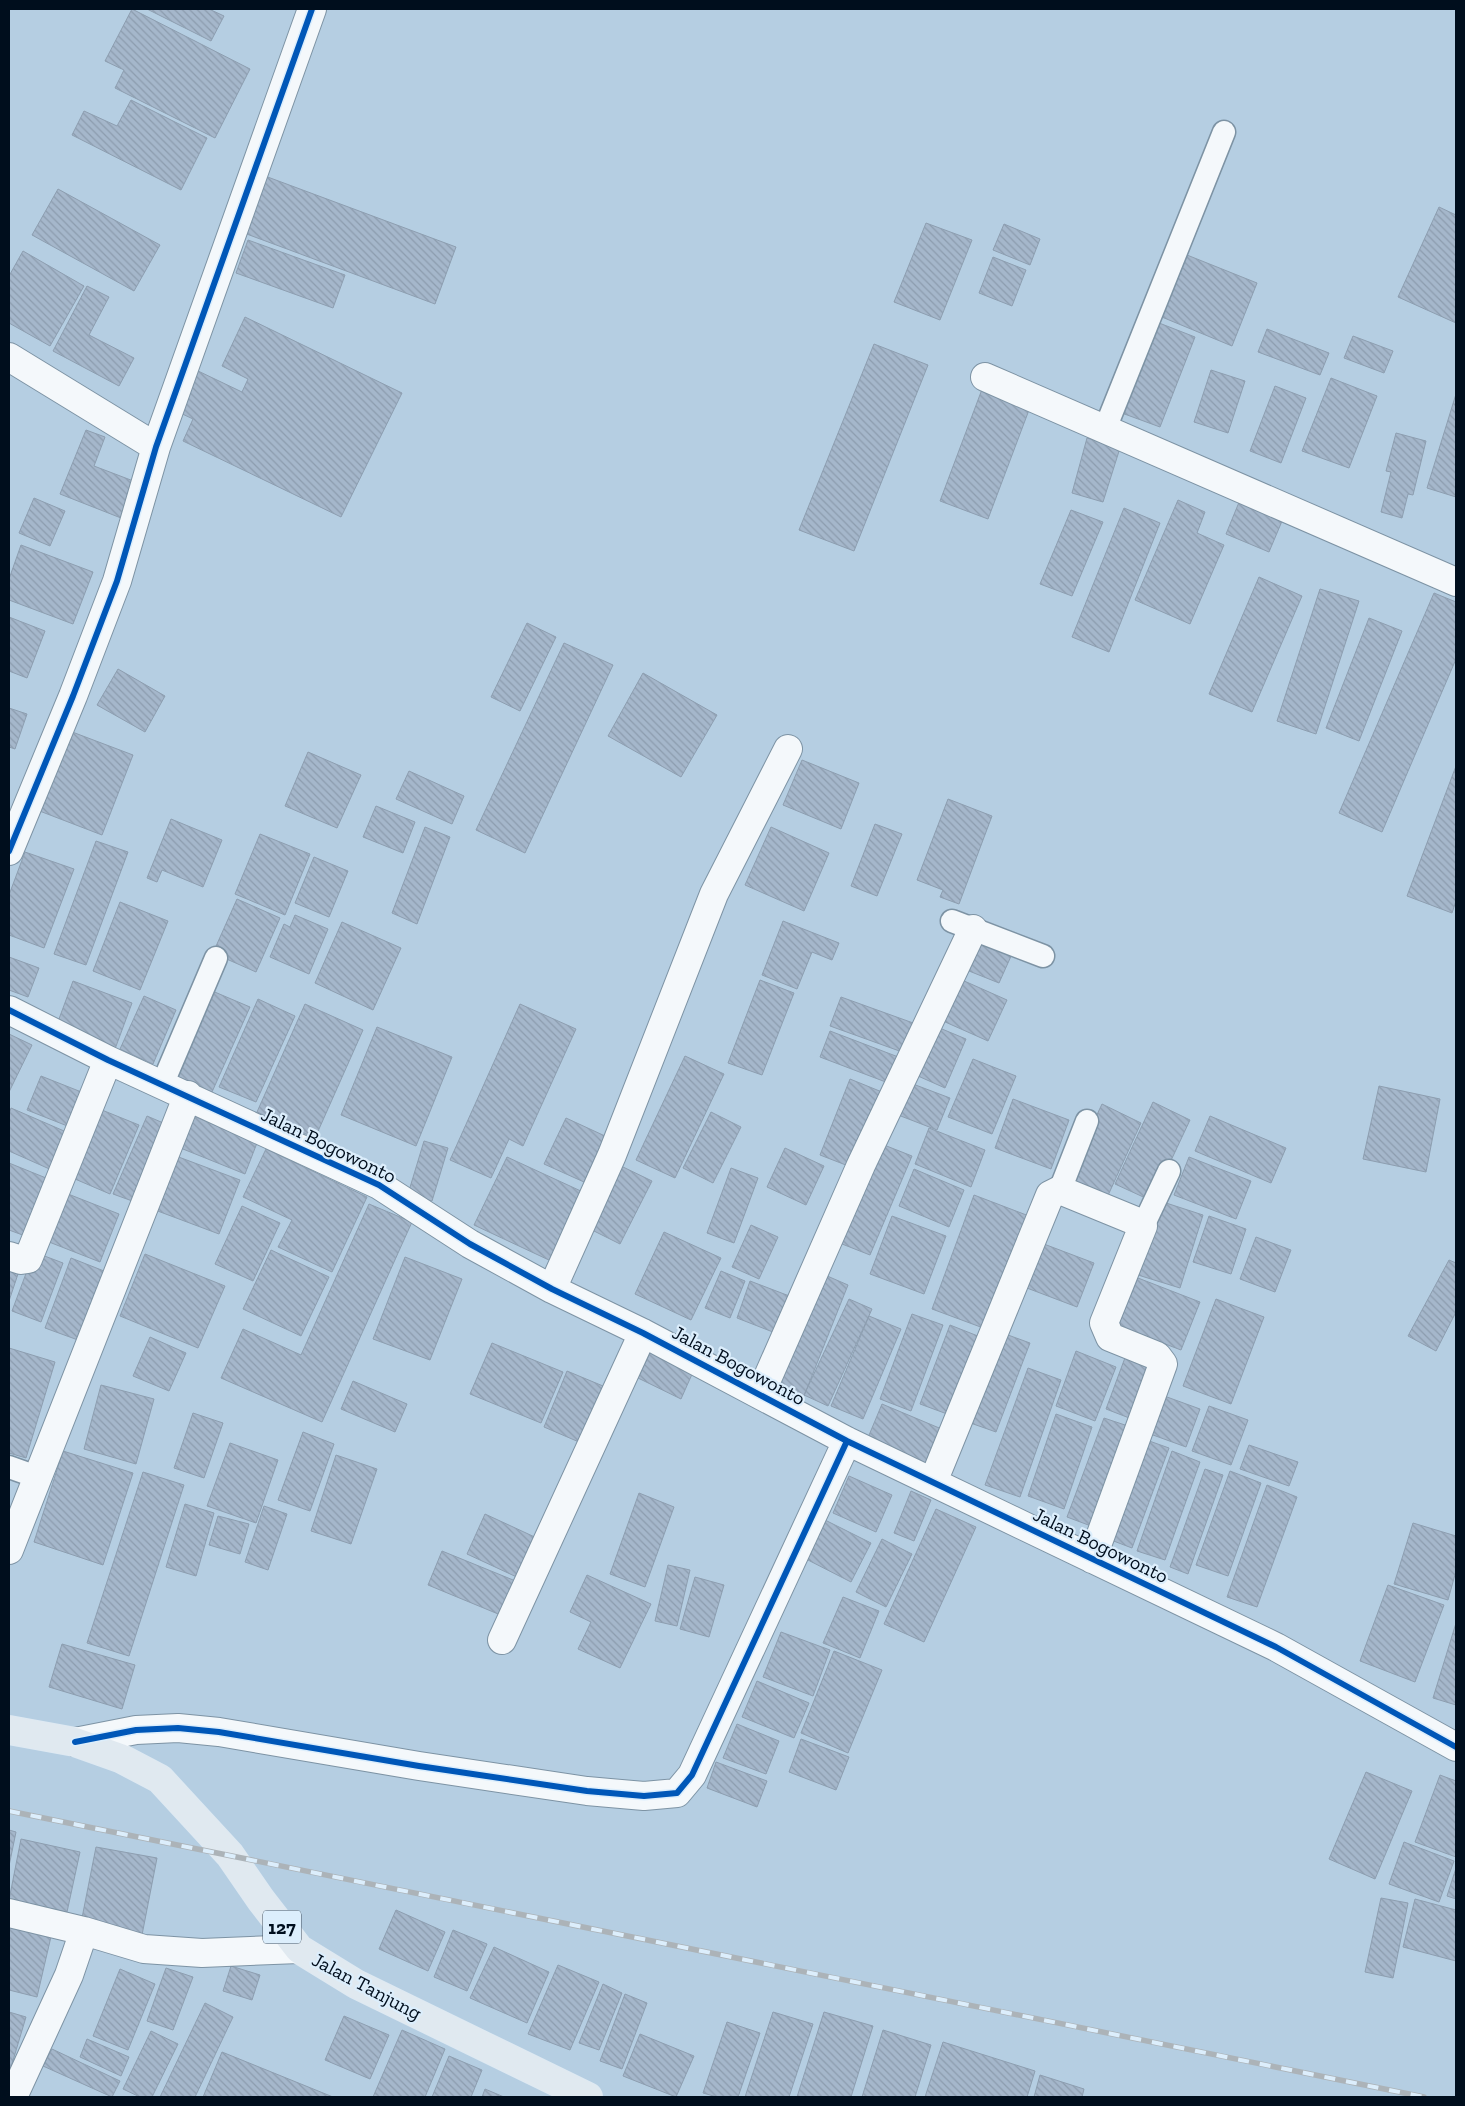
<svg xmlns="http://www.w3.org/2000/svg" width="1465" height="2106" viewBox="0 0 1465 2106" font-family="'Zilla Slab',serif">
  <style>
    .building { fill: url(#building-back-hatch); stroke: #8d9eb0 }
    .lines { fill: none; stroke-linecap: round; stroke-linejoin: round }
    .service-casing { stroke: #7d93a4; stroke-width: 25 }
    .minor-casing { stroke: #7d93a4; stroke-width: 30 }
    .primary-casing { stroke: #dee9f2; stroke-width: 30 }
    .service { stroke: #f4f8fb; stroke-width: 22 }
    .minor { stroke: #f4f8fb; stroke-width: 28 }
    .primary { stroke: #e0e9f0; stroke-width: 28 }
    .rail-casing { stroke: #acb3b8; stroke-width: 5.5 }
    .rail { stroke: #dceefc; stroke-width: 4; stroke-dasharray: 11; stroke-linecap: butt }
    .cycleway-casing { stroke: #dceefc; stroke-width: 9 }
    .cycleway { stroke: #0057b8; stroke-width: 6 }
    .labels { text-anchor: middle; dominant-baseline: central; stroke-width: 4.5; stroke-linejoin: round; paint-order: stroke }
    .shield { fill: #dceefc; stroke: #425160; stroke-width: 1 }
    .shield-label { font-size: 19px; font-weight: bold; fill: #000e1d }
    .street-label { font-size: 20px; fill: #000e1d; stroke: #dceefc }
  </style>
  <defs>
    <pattern id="building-back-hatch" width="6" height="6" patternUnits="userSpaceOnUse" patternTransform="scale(1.25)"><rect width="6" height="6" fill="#a5b7cb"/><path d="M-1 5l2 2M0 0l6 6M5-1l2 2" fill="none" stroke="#8c9cae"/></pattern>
  </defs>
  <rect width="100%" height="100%" fill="#b5cee2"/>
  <!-- building -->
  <path class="building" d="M132,9L250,69L215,138L115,88L124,70L105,61Z
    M147,9H209L224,16L211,41Z
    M131,100L207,138L181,190L72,135L84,111L117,126Z
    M265,176L456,247L435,304L244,233Z
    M58,189L160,245L134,291L32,235Z
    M1439,207L1456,215V323L1398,297Z
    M926,223L972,240L940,320L894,302Z
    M1004,224L1040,239L1030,265L993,250Z
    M248,240L345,275L333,308L236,273Z
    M23,251L84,286L50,346L9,323V276Z
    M1182,253L1257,283L1232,346L1157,315Z
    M993,257L1026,270L1012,306L979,293Z
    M87,286L109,297L89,335L134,358L119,386L53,351Z
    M245,317L402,393L341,517L183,441L193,419L176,411L196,370L242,392L248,379L222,366Z
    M1154,321L1195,337L1160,427L1119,412Z
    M1267,329L1329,353L1320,375L1258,352Z
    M1353,336L1393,351L1384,373L1344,358Z
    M874,344L928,365L854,551L799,530Z
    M1211,370L1245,381L1228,433L1194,422Z
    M1331,378L1377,396L1349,468L1302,451Z
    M984,384L1032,402L988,519L940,501Z
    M1275,386L1306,398L1281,463L1250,451Z
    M1456,394V497L1427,488Z
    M86,430L105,437L94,466L136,482L121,518L60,494Z
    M1396,433L1426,441L1413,495L1408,494L1402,518L1381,512L1391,472L1386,471Z
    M1087,438L1120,448L1103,502L1072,493Z
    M1242,495L1285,514L1269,552L1226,534Z
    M34,498L65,511L50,546L19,533Z
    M1178,500L1205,512L1197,533L1224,545L1190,624L1135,600Z
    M1124,508L1160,523L1109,652L1072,637Z
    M1071,510L1103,522L1072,596L1040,584Z
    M21,545L93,572L73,624L9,600V579Z
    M1259,577L1302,596L1252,712L1209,694Z
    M1320,589L1359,601L1316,734L1277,721Z
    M1434,593L1456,602V659L1382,832L1339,813Z
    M9,617L45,631L27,678L9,671Z
    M1369,618L1402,631L1359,741L1326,728Z
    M527,623L556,637L520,711L491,697Z
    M564,643L613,665L525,853L476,830Z
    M118,669L165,696L145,732L97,705Z
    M643,673L717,715L681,777L608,736Z
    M9,708L27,714L15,749L9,747Z
    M67,730L133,755L102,835L37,810Z
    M308,752L361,775L337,828L285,806Z
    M802,760L859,783L841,829L783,805Z
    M1456,766V901L1452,913L1407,896Z
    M409,771L464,796L452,824L396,799Z
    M948,799L992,816L959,904L940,897L943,890L917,880Z
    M376,806L415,822L403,853L363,837Z
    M171,819L222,840L203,887L162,870L157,882L147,878Z
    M875,824L902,834L877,896L851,886Z
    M425,827L450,837L417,924L392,913Z
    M771,827L829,853L804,911L745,885Z
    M260,834L310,854L285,915L235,894Z
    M96,841L128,852L86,965L54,954Z
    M25,852L74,869L44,948L9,935V895Z
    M314,857L348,871L329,917L295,903Z
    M237,899L280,918L256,972L213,953Z
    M120,902L168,921L140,990L93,971Z
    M295,915L328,929L309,974L270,957L284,924L290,927Z
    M783,921L839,943L832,960L812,952L797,989L762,975Z
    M342,922L401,948L373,1010L315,983Z
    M977,940L1012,954L999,983L964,969Z
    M9,957L39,968L28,997L9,990Z
    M760,980L794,993L762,1075L728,1063Z
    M962,980L1007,1000L988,1041L943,1021Z
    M73,981L132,1003L115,1049L56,1027Z
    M210,990L250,1007L212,1092L172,1074Z
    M144,996L176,1010L153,1064L120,1049Z
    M841,997L916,1024L905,1053L830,1026Z
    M258,999L295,1016L256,1102L219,1087Z
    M305,1004L363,1030L315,1138L257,1112Z
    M520,1004L576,1029L523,1146L509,1139L491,1178L450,1160Z
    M930,1024L966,1039L945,1088L909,1072Z
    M377,1027L452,1057L416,1146L341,1115Z
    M830,1031L901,1058L891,1084L820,1057Z
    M9,1034L32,1045L9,1092Z
    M685,1056L724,1074L675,1178L636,1160Z
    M973,1059L1016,1076L992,1134L948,1117Z
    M41,1076L89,1095L75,1129L27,1110Z
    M850,1079L882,1092L851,1167L820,1155Z
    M905,1081L950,1098L937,1130L893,1113Z
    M1379,1086L1440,1099L1426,1172L1363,1159Z
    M1013,1099L1069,1120L1051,1169L995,1148Z
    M1153,1102L1190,1120L1152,1201L1115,1184Z
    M1102,1104L1141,1123L1105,1202L1065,1183Z
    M11,1108L71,1134L54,1171L9,1151V1114Z
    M97,1108L139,1125L110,1194L68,1176Z
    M711,1112L741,1127L713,1183L683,1168Z
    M191,1115L257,1143L245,1174L178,1147Z
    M147,1116L168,1125L135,1202L113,1194Z
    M1210,1116L1286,1148L1271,1183L1195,1151Z
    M566,1118L605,1136L584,1182L544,1164Z
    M929,1128L985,1150L971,1187L915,1164Z
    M424,1141L448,1148L432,1201L408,1194Z
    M879,1143L912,1156L870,1255L837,1242Z
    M785,1148L824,1166L806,1205L767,1187Z
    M266,1149L367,1197L332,1272L278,1247L292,1220L243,1197Z
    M168,1153L240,1180L219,1234L147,1207Z
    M507,1157L583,1192L551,1261L474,1225Z
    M1189,1157L1251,1181L1236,1219L1174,1195Z
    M9,1163L51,1180L28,1237L9,1230Z
    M621,1166L652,1181L620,1244L590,1229Z
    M731,1168L758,1178L734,1243L707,1233Z
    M914,1169L964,1190L949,1227L899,1206Z
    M63,1192L119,1214L100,1262L44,1240Z
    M974,1195L1029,1216L986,1329L932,1309Z
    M1160,1201L1203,1215L1180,1288L1138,1275Z
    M369,1204L412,1222L322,1422L221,1378L243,1329L301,1355Z
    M242,1206L280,1223L253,1281L215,1264Z
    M892,1216L946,1236L924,1294L870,1274Z
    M1209,1216L1246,1229L1231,1274L1193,1262Z
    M751,1225L778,1237L759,1279L732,1267Z
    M664,1232L721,1258L691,1320L635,1294Z
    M1256,1237L1291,1250L1275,1292L1240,1279Z
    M1036,1241L1094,1263L1077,1307L1019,1285Z
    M271,1250L329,1277L301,1336L243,1309Z
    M34,1252L63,1263L41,1322L12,1311Z
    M145,1254L225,1286L198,1348L120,1316Z
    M405,1257L462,1279L430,1360L373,1339Z
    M71,1258L104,1271L78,1340L45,1328Z
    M9,1260L21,1265L9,1301Z
    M1449,1260L1456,1263V1312L1436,1351L1408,1336Z
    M721,1271L745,1281L730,1318L705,1308Z
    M818,1272L848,1285L804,1396L773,1384Z
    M1138,1278L1200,1302L1181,1350L1118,1326Z
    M750,1281L792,1297L778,1334L737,1318Z
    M849,1299L872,1309L828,1406L804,1395Z
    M1216,1299L1264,1317L1231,1404L1183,1386Z
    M912,1314L943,1325L911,1411L880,1399Z
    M869,1316L901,1329L863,1419L831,1406Z
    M950,1325L988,1340L958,1418L920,1404Z
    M997,1331L1030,1343L996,1432L962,1420Z
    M150,1337L186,1353L169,1391L133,1376Z
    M492,1343L563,1372L541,1423L470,1394Z
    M9,1348L55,1362L26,1458L9,1453Z
    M651,1351L693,1372L681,1399L638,1378Z
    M1076,1351L1116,1367L1095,1421L1056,1406Z
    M1126,1355L1158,1366L1137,1421L1106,1409Z
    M1028,1368L1061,1380L1020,1497L985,1485Z
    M567,1371L603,1386L579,1442L544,1427Z
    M353,1381L407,1404L395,1432L341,1409Z
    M101,1385L154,1399L136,1464L84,1449Z
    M1156,1393L1200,1409L1186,1447L1142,1431Z
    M882,1404L944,1430L929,1467L867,1440Z
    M1209,1406L1248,1420L1231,1465L1192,1451Z
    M193,1413L223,1423L204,1478L174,1468Z
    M1056,1414L1092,1427L1064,1509L1028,1496Z
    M1104,1418L1137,1429L1099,1529L1067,1517Z
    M303,1432L334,1444L310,1511L278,1500Z
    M1138,1437L1169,1448L1132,1548L1103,1537Z
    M230,1443L278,1460L256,1523L207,1506Z
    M1249,1445L1298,1462L1289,1486L1240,1469Z
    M63,1451L133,1473L103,1565L34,1542Z
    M1172,1451L1200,1462L1165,1560L1137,1551Z
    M336,1455L377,1469L351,1544L311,1531Z
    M1205,1469L1223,1475L1188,1574L1170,1567Z
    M1230,1471L1261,1483L1228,1576L1196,1565Z
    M143,1472L184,1485L129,1656L87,1643Z
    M849,1476L892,1495L876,1532L833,1513Z
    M1267,1485L1297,1497L1257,1607L1227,1597Z
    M911,1491L931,1500L914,1541L894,1533Z
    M639,1493L674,1507L645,1587L610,1574Z
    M185,1504L214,1513L196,1576L166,1567Z
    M264,1506L287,1514L268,1570L245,1562Z
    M936,1509L976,1527L924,1642L884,1624Z
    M485,1514L539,1539L521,1579L467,1554Z
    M218,1516L249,1524L240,1554L209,1545Z
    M825,1520L871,1543L851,1582L806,1559Z
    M1413,1523L1456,1536V1571L1448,1600L1394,1584Z
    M882,1539L912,1554L886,1607L856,1592Z
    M442,1551L518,1582L503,1616L428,1585Z
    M668,1565L690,1570L677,1626L655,1621Z
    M587,1575L651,1604L620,1668L578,1649L591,1622L570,1612Z
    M695,1577L724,1585L709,1637L680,1629Z
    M1388,1585L1444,1605L1415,1682L1360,1661Z
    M843,1597L879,1611L860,1658L823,1643Z
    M1456,1623V1705L1433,1698Z
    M781,1632L830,1650L813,1696L763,1677Z
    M62,1644L135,1665L122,1709L49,1687Z
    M834,1651L882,1670L848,1753L801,1733Z
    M757,1681L809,1703L794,1738L742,1717Z
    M737,1724L779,1741L766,1774L723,1758Z
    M801,1739L849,1757L836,1790L789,1772Z
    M716,1762L767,1781L757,1807L707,1788Z
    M1366,1772L1412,1791L1375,1879L1329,1859Z
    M1440,1775L1456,1781V1857L1415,1842Z
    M9,1830L16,1832L9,1866Z
    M21,1839L80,1852L67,1912L9,1900Z
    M1404,1842L1454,1861L1439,1902L1389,1884Z
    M96,1847L157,1858L142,1935L81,1923Z
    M1456,1868V1899L1447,1896Z
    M1381,1898L1408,1903L1393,1978L1365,1972Z
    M1415,1899L1456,1910V1961L1403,1947Z
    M396,1910L445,1932L428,1971L379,1949Z
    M9,1918L53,1928L37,1997L9,1990Z
    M453,1930L487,1944L467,1991L434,1977Z
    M494,1947L549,1972L527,2023L470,1998Z
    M558,1965L599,1982L570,2050L528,2034Z
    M231,1966L260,1975L252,2000L223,1991Z
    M166,1968L193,1977L173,2030L147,2021Z
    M120,1969L155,1984L128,2050L93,2036Z
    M603,1984L622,1993L599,2050L579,2043Z
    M625,1994L647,2003L622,2069L600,2061Z
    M205,2003L233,2017L195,2097H160Z
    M9,2012L26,2017L9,2074Z
    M773,2012L813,2024L789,2097H745Z
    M824,2012L873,2026L851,2097H797Z
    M344,2016L389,2035L370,2079L325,2060Z
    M727,2022L760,2033L738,2097H717L703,2093Z
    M402,2030L445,2049L425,2097H373Z
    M883,2030L931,2045L915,2097H862Z
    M151,2031L178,2044L152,2097H140L123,2089Z
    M640,2034L694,2056L676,2097L623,2076Z
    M87,2039L129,2057L121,2076L80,2057Z
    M943,2042L1035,2071L1027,2097H925Z
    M52,2049L120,2081L112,2097L43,2066Z
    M222,2052L333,2097H203Z
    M449,2056L482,2070L471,2097H432Z
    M1040,2075L1084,2089L1082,2097H1034Z
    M485,2089L504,2097H482Z"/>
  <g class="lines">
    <!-- service casing -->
    <g class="service-casing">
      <path id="service" d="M1105,429L1224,132
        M952,921L1043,956
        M162,1085L216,958
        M1060,1190L1087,1121
        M1143,1226L1169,1171
        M9,1467L37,1477"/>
    </g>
    <!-- minor casing -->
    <g class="minor-casing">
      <path id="minor" d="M9,357L156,447
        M985,377L1456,582
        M9,851L73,696L117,581L156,447L312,9
        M9,1010L108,1060L379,1185L470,1244L552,1289L643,1333L847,1441L1276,1647L1456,1747
        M9,1256L21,1260L28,1259L108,1060
        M552,1289L612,1155L714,894L788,749
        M760,1395L861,1165L973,929
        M933,1482L1050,1195L1060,1190L1138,1222L1143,1226L1104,1323L1110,1337L1157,1356L1163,1364L1092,1559
        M9,1550L188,1095
        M502,1640L643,1333
        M75,1742L136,1730L178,1728L219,1732L419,1766L587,1791L644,1796L677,1793L692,1775L847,1441
        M9,1913L84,1931L144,1949L202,1953L299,1949
        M13,2097L69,1975L84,1931"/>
    </g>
    <!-- primary casing -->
    <g class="primary-casing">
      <path id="primary" d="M9,1730L75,1742L120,1758L160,1779L230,1855L261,1900L299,1949L356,1984L588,2097"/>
    </g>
    <!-- service -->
    <use href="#service" class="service"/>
    <!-- minor -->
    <use href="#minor" class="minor"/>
    <!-- primary -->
    <use href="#primary" class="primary"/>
    <!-- rail casing -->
    <g class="rail-casing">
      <path id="rail" d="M9,1811L1424,2097"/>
    </g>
    <!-- rail -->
    <use href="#rail" class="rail"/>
    <!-- cycleway casing -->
    <g class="cycleway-casing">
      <path id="cycleway" d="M9,851L73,696L117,581L156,447L312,9
        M9,1010L108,1060L379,1185L470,1244L552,1289L643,1333L847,1441L1276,1647L1456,1747
        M75,1742L136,1730L178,1728L219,1732L419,1766L587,1791L644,1796L677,1793L692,1775L847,1441"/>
    </g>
    <!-- cycleway -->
    <use href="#cycleway" class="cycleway"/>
  </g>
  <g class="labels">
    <!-- shield labels -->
    <rect class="shield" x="263" y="1910.5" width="38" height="33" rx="4"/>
    <g class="shield-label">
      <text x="282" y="1927">127</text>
    </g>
    <!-- street labels -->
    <g class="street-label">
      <text transform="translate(329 1145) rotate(26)">Jalan Bogowonto</text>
      <text transform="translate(739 1365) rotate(28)">Jalan Bogowonto</text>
      <text transform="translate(1101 1545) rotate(26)">Jalan Bogowonto</text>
      <text transform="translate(367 1986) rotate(28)">Jalan Tanjung</text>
    </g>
  </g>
  <!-- border -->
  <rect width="1465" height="2106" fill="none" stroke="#000e1d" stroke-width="20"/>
</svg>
